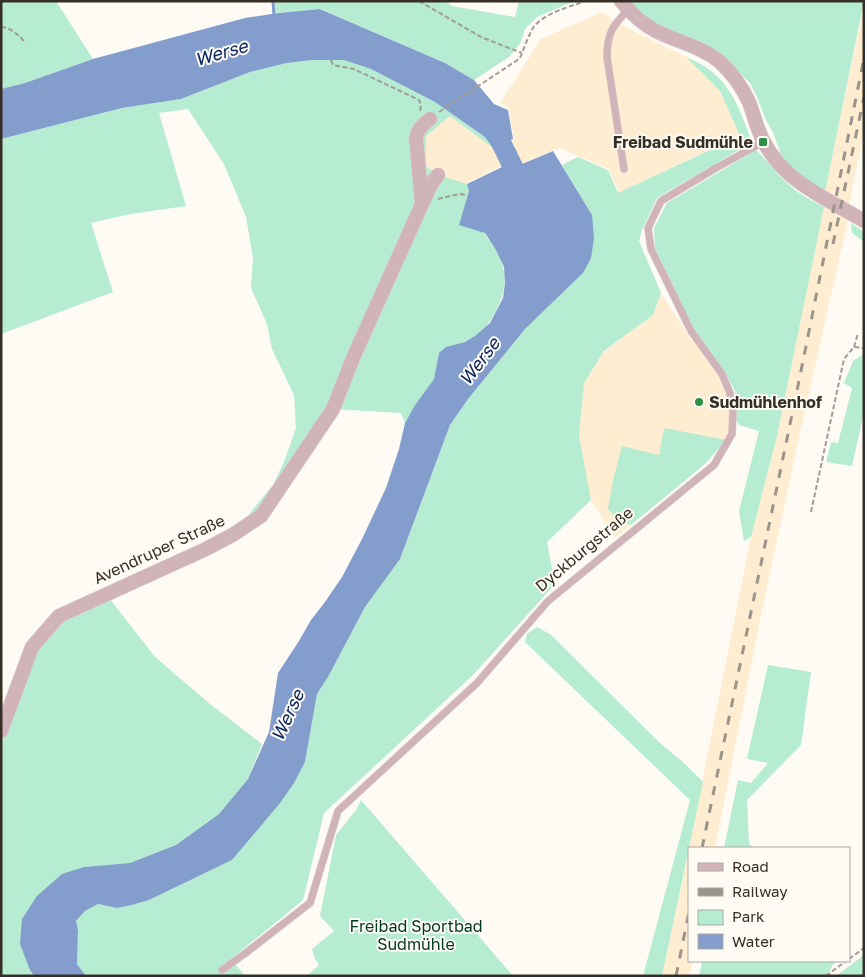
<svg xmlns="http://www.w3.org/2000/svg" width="865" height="977" viewBox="0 0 865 977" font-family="'Golos Text',sans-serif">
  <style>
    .built { fill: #feedd0 }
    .green { fill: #b5ecd2 }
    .water { fill: #839dcd }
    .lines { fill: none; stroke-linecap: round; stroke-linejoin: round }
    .stream { stroke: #839dcd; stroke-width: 3 }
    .river { stroke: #839dcd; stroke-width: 20 }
    .lane-casing { stroke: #dad6cf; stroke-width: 8 }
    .street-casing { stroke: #dad6cf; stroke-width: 15 }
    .path { stroke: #a29d94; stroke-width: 2; stroke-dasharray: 5 2.5; stroke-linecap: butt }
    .lane { stroke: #d1b4ba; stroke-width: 7 }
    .street { stroke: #d1b4ba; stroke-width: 14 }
    .rail { stroke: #9a958c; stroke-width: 3; stroke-dasharray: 9 9; stroke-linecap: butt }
    .poi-dot { fill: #2f9145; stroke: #fefaf4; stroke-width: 2 }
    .labels { text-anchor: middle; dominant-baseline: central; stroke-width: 4; stroke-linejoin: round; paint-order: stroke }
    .poi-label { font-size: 16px; font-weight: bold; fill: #363024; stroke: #fefaf4; text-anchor: end }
    .street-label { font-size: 16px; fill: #363024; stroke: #fefaf4 }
    .park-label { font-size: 16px; fill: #003724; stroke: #fefaf4 }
    .water-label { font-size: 18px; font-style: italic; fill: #0e2962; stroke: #fefaf4 }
  </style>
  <rect width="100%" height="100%" fill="#fefaf4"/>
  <!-- built -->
  <path class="built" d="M864,4V131L849,205L825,192Z
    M602,12L625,27L686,57L720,91L740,135L619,193L609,169L559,148L522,163L515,147L497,154L501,166L465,184L438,175L426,166V136L450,116L493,148L514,139L508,107L500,103L541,39Z
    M824,207L848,220L796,451L760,620L715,848H689L751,537L777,436Z
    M661,293L688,335L712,365L721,379L727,394L730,421L726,440L705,464L615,538L591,500L579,435L584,383L604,352L653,315Z
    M689,850V961H692L689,976H662Z"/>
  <!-- green -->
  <path class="green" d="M1,1H56L93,59L25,83L1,89Z
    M273,1H445L452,6L515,17L519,1H575L537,17L525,29L520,44L509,57L474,80L445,63L321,9L274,13Z
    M629,1H864L825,192L797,175L782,158L774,135L765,118L757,97L750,83L724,57L704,43L658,26L641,16Z
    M686,57C693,60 701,64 707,68C731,84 741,112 750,137L747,145L657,198L642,230L639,241L661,293L653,315L604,351L584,383L579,435L591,500L547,542L555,584L473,675L324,813L303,900L231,959L245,976H86L77,964L78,931L76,921L85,911L98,904L117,908L132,905L149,900L232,860L305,762L317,694L328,677L365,607L400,559L450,425L468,399L525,329L583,273L592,215L562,165L578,157L608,170L618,193L740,136L720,91Z
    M312,60H344L371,69L435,102L485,137L493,148L450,116L426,136V166L438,175L467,184C471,200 477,217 484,232C487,239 493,244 497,251C508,273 507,289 496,310C491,321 485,330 474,337C463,344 450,345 439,353L434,379L415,405L405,423L401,413L333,409L261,516L234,534L254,508L273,485L284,462L296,428L294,395L272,349L267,324L251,288L253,258L246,217L224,164L188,109L159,113L186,206L130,214L91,223L113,292L1,334V139L122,108L181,99L250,72L287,63Z
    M756,150C767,160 776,173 787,183C797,193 811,200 824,207L777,436L751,537L744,541L739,511L759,431L739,425L736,419L735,391L725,372L693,328L655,248L654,228L667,203Z
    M851,223L864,232V242L852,233Z
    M861,356H864V412L852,466L826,462L831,442L838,443L852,388L844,383L853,361Z
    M664,428L726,440L705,464L631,525L620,522L608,509L613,480L622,446L659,455Z
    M106,594L155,657L210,704L262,744L248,779L219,814L176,845L130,863L84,867L30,970L34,976H1V730L32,647L59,616Z
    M537,627L550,634L662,745L684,763L703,782L662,976H643L690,800L525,642L527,634Z
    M768,665L811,672L801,745L747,800L749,844L754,848H724L738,780L751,783L768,763L747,759Z
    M361,800L513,976H307L319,965L315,959L312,949L334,931L320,916L336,835L356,810Z
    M864,955V976H836Z
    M702,961H838L833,964L827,976H699Z"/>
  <!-- water -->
  <path class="water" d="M320,9L445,63L474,80L494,104L508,110L513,139L493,148L485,137L435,102L371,69L344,60H312L287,63L250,72L181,99L122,108L1,139V89L25,83L93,59L245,18L278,13Z
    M515,148L522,164L553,151L592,215L594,238L591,258L583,273L525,329L468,399L450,425L400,559L365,607L328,677L317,694L305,762L294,783L280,803L232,860L149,900L132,905L117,908L98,904L85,911L76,921L78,931L77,964L86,976H34L30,970L20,944L22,919L37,896L62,874L84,867L130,863L176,845L219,814L248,779L269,732L278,673L299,641L311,620L325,602L342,577L362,539L386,488L399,449L405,423L415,405L434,379L439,353L446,347L465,342L475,336L490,323L503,298L505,283L504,267L496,250L485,233L459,225L469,191L467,184L502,167L498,155Z"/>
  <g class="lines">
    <!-- stream -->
    <path class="stream" d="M273,1L274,16"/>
    <!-- river -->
    <path class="river" d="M490,120L517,175"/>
    <!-- lane casing -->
    <g class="lane-casing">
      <path id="lane" d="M624,169L607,57C607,34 612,26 628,10
        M222,970L247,952L310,903L338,811L477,683L548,601L714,465L732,434L733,413L730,393L722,374L691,331L651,249L648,228L661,201L716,168L763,142"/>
    </g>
    <!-- street casing -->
    <g class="street-casing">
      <path id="street" d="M621,1C631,13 642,24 656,31C677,42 701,46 720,62C733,74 742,87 749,102C754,115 757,130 764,142C784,182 828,199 864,221
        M422,203L416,139C418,129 422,125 430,119
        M1,731L32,647L59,616L206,549L234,534L261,516L333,409L353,358L422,204L432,183L438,175"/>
    </g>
    <!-- path -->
    <path class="path" d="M419,1L481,37L522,53
      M1,27C12,28 18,35 25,42
      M331,60L333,65L354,69L419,100L421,105L420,111
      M439,112L516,61L520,58C524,48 528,37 533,28C542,14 571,6 586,1
      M438,199L459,194L467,195
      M854,347L858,333
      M811,512L844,359L854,347L864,348
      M849,959L864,948
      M826,976L846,961"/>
    <!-- lane -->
    <use href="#lane" class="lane"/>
    <!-- street -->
    <use href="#street" class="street"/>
    <!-- rail -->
    <path class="rail" d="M833,244L864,97
      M702,848L800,376L864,58
      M676,976L689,912"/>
  </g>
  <!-- markers -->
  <g class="poi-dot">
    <rect x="758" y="137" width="10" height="10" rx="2.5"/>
    <circle cx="699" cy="402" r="5"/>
  </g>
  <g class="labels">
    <!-- poi labels -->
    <g class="poi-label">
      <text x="753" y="142">Freibad Sudmühle</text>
      <text x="709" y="402" text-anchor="start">Sudmühlenhof</text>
    </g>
    <!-- street labels -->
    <g class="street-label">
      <text transform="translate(159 549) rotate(-25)">Avendruper Straße</text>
      <text transform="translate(584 549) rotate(-40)">Dyckburgstraße</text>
    </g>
    <!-- park labels -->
    <g class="park-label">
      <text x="416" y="926">Freibad Sportbad<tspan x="416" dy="18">Sudmühle</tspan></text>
    </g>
    <!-- water labels -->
    <g class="water-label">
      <text transform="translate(221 52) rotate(-16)">Werse</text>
      <text transform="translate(479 361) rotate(-53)">Werse</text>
      <text transform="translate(287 715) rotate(-65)">Werse</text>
    </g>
  </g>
  <!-- border -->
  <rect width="865" height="977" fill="none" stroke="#363024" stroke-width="5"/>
  <!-- legend -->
  <rect x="688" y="847" width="162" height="115" fill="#fefaf4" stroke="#aea9a1"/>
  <rect x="698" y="863" width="25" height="8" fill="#d1b4ba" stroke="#aea9a1"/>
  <text x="732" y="872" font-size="15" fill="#363024">Road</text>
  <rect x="698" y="888" width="25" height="8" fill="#9a958c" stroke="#aea9a1"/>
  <text x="732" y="897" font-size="15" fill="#363024">Railway</text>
  <rect x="698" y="910" width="25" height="15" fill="#b5ecd2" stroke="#aea9a1"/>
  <text x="732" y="922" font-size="15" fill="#363024">Park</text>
  <rect x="698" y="934" width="25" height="15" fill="#839dcd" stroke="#aea9a1"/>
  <text x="732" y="947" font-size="15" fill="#363024">Water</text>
</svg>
